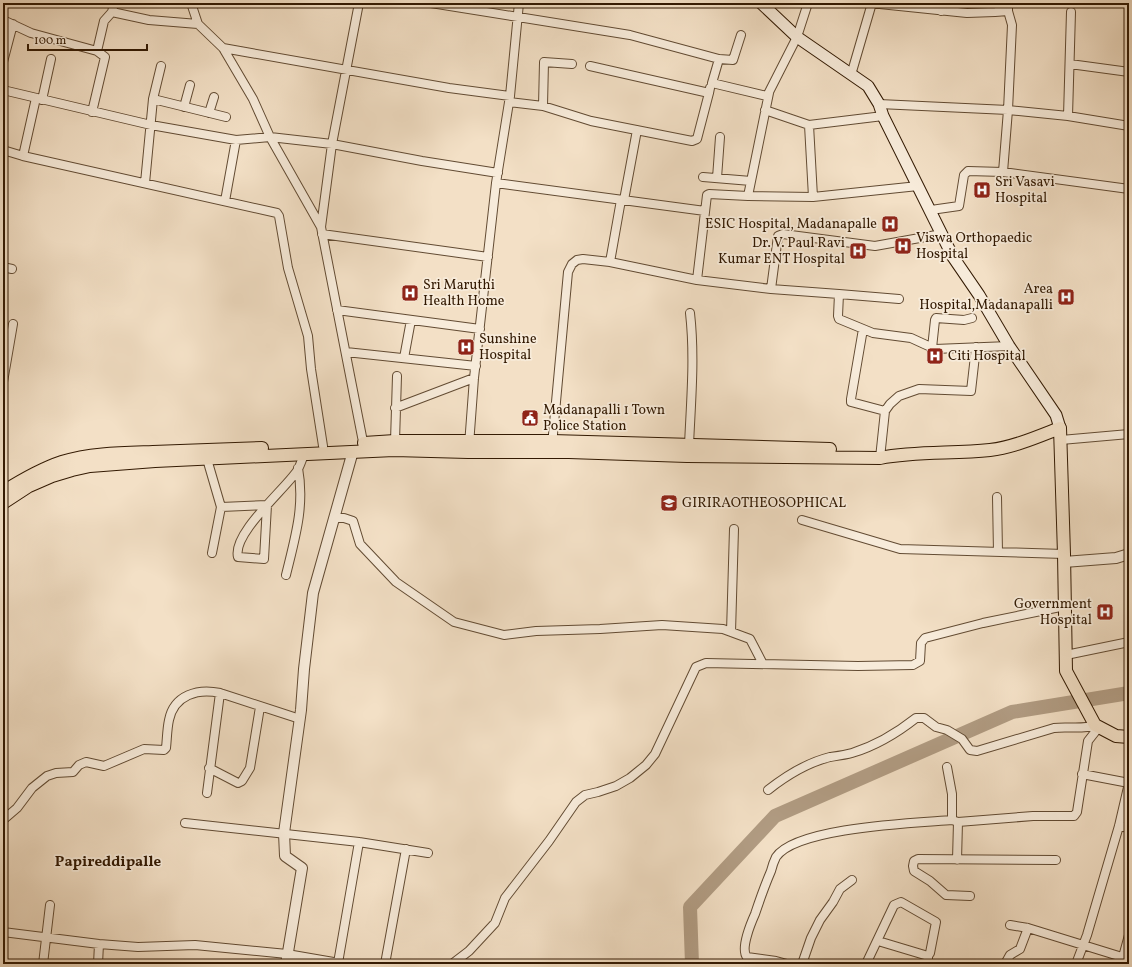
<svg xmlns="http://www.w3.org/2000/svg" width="1132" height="967" viewBox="0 0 1132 967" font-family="Vollkorn,serif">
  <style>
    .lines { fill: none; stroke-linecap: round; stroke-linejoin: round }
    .river { stroke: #b19c83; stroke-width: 14 }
    .minor-casing { stroke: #624b33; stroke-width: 10 }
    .tertiary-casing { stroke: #624b33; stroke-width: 12 }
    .secondary-casing { stroke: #321902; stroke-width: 13 }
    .primary-casing { stroke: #321902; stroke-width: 14 }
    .minor { stroke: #f7ebda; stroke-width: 8 }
    .tertiary { stroke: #f7ebda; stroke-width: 10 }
    .secondary { stroke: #f7ebda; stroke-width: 11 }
    .primary { stroke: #f3e0c6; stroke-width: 12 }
    .labels { text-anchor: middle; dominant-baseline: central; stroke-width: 3.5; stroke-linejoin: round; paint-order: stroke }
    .poi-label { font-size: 14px; fill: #321902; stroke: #f7ebda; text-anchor: start }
    .neighbourhood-label { font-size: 15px; font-weight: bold; fill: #321902; stroke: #f7ebda }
  </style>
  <rect width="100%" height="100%" fill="#f3e0c6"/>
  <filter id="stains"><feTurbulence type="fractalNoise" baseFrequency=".005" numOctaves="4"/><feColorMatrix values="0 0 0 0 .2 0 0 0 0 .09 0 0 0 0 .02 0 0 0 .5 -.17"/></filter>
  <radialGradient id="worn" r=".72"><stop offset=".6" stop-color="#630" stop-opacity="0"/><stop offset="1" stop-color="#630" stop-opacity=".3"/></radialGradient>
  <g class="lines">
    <!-- river -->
    <path class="river" d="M692,964L690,907L775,816L1012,712L1129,693"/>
    <!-- minor casing -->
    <g class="minor-casing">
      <path id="minor" d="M191,3L198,24L223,48L253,99L270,137L321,227L364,447
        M431,3L630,35L719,59
        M870,3L967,13L995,12L1008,11V3
        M941,11L943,3
        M112,12L149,20L198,24
        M3,20L31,33L97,51L105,57L92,112
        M741,35L733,60L719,59L712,83L767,96L797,37L808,3
        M223,48L449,88L510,96
        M97,51L104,21L112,12L114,3
        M3,62L13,24
        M1070,64L1129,72
        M590,66L709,93L710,88
        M851,75L872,3
        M3,90L151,125L236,140L270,137L332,144L422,161L498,173
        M153,99L226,117
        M42,100L51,59
        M509,102L543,106L591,121L692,141L697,139L709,93
        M879,104L1008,110L1068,116L1129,126
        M543,106L544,62L572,64
        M184,107L190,85
        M765,110L809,125
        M209,113L214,97
        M1068,116L1071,12
        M3,150L23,156L277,213L279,216L288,268L308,336L311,369L323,446
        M23,156L36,98
        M1003,172L1008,110L1012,25L1008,11
        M703,177L751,181
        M717,178L720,137
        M145,183L153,99L161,66
        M496,183L705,211
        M748,196L769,93
        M813,197L809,125L883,116
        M624,200L637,130
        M225,201L236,140
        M931,210L959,206L964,175L968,171L1003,172L1129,189
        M321,227L332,144L359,3
        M322,234L488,257
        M610,262L621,200
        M3,267L12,269
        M697,280L707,195L709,194L748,196L813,197L918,186
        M771,289L778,236L783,234L875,246L942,234
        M839,294L899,299
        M337,310L480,329
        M863,329L851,399V402L885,411
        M932,348L935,320L936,318L964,320L972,318
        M346,352L476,366
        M404,358L411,320
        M3,382L13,324
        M395,408L474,378
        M1061,440L1129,434
        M395,441L397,376
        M469,445L474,378L496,183L510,96L519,3
        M552,445L568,272L572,264L577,260L583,259L610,262L697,280L771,289L839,294L838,316L839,319L873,333L911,338L935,349L1009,346
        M689,445C691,400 695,357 690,313
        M880,458L885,411L890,404L899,396L919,389L971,391L976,347
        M207,459L221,507L212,553
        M997,497L998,552
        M221,507L267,505L264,559L238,557C232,534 284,490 297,471C300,466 302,460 304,454
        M334,518H344L353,521L360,544L396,582L454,622L504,635L536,631L600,629L662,625L723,629L750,639L763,664
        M802,520L900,549L1064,554
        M286,575C295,538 305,506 298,468
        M731,632L734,529
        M1066,655L1129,642
        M947,767L952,794V820
        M209,768L238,783L242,781L250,768L260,707
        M1082,774L1129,783
        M768,790C787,775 806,763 830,757C837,756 845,755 852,753C875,746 897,733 916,718H924L936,727L947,730L962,739L970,750L977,751L1054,728C1068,726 1082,730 1095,725
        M207,793L220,693
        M3,820L17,808L32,788L47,776L56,773L73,772L79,765L86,762L104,766L144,749L164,750L166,748C167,739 167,729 169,720C174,695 198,688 220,693L300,719
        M185,823L359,842L428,853
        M1119,826L1129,828
        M957,860L958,822
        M970,896L946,895L930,881L914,871L913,866L914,861L918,859L1056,860
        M1010,925L1028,928L1122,957
        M3,932L99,944L138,947L195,945L287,954L345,964
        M878,941L928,956
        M338,963L359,842
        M43,964L50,905
        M98,964L99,944
        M385,964L406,849
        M452,964L469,951L495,923L505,898L549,841L576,802L585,795L598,792L616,786L630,778L646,765L655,754L696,667L706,663L858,666L913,665L920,661L921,643L925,638L983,623L1065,606
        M787,964L776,961L747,957C740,949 751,923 755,914C760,899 765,885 771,871C772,867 774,861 776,857C796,827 916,823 952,820L958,822L1033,816H1074L1077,812L1088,741L1099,727
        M802,964L811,938L820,920L833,902L840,889L852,880
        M866,964L894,905L901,902L936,922L930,953L928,956V964
        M1005,964L1010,955L1020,949L1028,928
        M1076,964L1087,935L1119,826L1129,783
        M1121,964L1129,935"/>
    </g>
    <!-- tertiary casing -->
    <g class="tertiary-casing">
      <path id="tertiary" d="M1064,562L1116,558L1129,554
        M286,964L302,868L285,856L284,833L301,710L304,669L313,593L353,451"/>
    </g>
    <!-- secondary casing -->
    <g class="secondary-casing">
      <path id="secondary" d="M761,3L797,37L868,86L879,104L883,116L953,257L979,295L1009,346L1056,415L1060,428"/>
    </g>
    <!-- primary casing -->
    <g class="primary-casing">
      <path id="primary" d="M364,443L395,441H552L830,449
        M3,492C22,480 41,469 62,462C91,453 123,453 153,452C189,451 226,449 262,448
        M3,503L29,486L52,476L72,470L90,466L155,461L394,450L468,452H569L687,456L880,458C916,451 953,454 990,450C1014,447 1037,437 1060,428L1064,554L1066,671L1095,725L1116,736L1129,737"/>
    </g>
    <!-- minor -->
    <use href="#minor" class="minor"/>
    <!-- tertiary -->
    <use href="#tertiary" class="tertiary"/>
    <!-- secondary -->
    <use href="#secondary" class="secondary"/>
    <!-- primary -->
    <use href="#primary" class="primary"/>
  </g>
  <!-- icons -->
  <defs>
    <g id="hospital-square" transform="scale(0.9)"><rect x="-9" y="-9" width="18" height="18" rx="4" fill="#8f2418" stroke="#f7ebda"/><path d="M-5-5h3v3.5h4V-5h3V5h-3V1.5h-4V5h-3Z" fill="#fff"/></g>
    <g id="civic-square" transform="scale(0.9)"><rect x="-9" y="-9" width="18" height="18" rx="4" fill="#8f2418" stroke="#f7ebda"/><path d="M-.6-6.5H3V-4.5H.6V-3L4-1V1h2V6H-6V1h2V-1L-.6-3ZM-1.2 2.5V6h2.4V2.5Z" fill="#fff"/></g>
    <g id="school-square" transform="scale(0.9)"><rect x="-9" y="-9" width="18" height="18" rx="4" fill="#8f2418" stroke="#f7ebda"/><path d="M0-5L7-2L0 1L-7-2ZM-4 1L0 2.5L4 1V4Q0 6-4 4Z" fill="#fff"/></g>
  </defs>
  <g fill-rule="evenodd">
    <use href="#hospital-square" x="982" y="190"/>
    <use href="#hospital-square" x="890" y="224"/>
    <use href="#hospital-square" x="903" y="246"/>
    <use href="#hospital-square" x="858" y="251"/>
    <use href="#hospital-square" x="410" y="293"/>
    <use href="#hospital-square" x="1066" y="297"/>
    <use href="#hospital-square" x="466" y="347"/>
    <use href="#hospital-square" x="935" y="356"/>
    <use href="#civic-square" x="530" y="418"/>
    <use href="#school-square" x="669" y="503"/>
    <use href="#hospital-square" x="1105" y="612"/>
  </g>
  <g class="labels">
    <!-- poi labels -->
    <g class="poi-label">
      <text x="995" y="182">Sri Vasavi<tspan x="995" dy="16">Hospital</tspan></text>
      <text x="877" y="224" text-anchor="end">ESIC Hospital, Madanapalle</text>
      <text x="916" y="238">Viswa Orthopaedic<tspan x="916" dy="16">Hospital</tspan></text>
      <text x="845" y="243" text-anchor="end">Dr. V. Paul Ravi<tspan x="845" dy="16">Kumar ENT Hospital</tspan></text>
      <text x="423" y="285">Sri Maruthi<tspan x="423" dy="16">Health Home</tspan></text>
      <text x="1053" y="289" text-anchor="end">Area<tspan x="1053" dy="16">Hospital,Madanapalli</tspan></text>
      <text x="479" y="339">Sunshine<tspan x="479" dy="16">Hospital</tspan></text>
      <text x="948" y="356">Citi Hospital</text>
      <text x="543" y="410">Madanapalli 1 Town<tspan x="543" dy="16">Police Station</tspan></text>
      <text x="682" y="503">GIRIRAOTHEOSOPHICAL</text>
      <text x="1092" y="604" text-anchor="end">Government<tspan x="1092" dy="16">Hospital</tspan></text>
    </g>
    <!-- neighbourhood labels -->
    <g class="neighbourhood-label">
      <text x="108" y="862">Papireddipalle</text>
    </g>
  </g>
  <!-- margin -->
  <rect width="1132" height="967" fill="none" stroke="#f3e0c6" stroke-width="16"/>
  <rect x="4" y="4" width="1124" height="959" fill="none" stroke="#321902" stroke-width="2"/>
  <rect x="8" y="8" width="1116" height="951" fill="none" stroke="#321902"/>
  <!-- scale -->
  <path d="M28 44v6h119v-6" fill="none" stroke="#321902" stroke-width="2"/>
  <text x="34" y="44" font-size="12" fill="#321902" stroke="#f7ebda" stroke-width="3" paint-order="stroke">100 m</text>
  <rect width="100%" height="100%" filter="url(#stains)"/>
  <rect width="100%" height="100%" fill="url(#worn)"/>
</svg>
